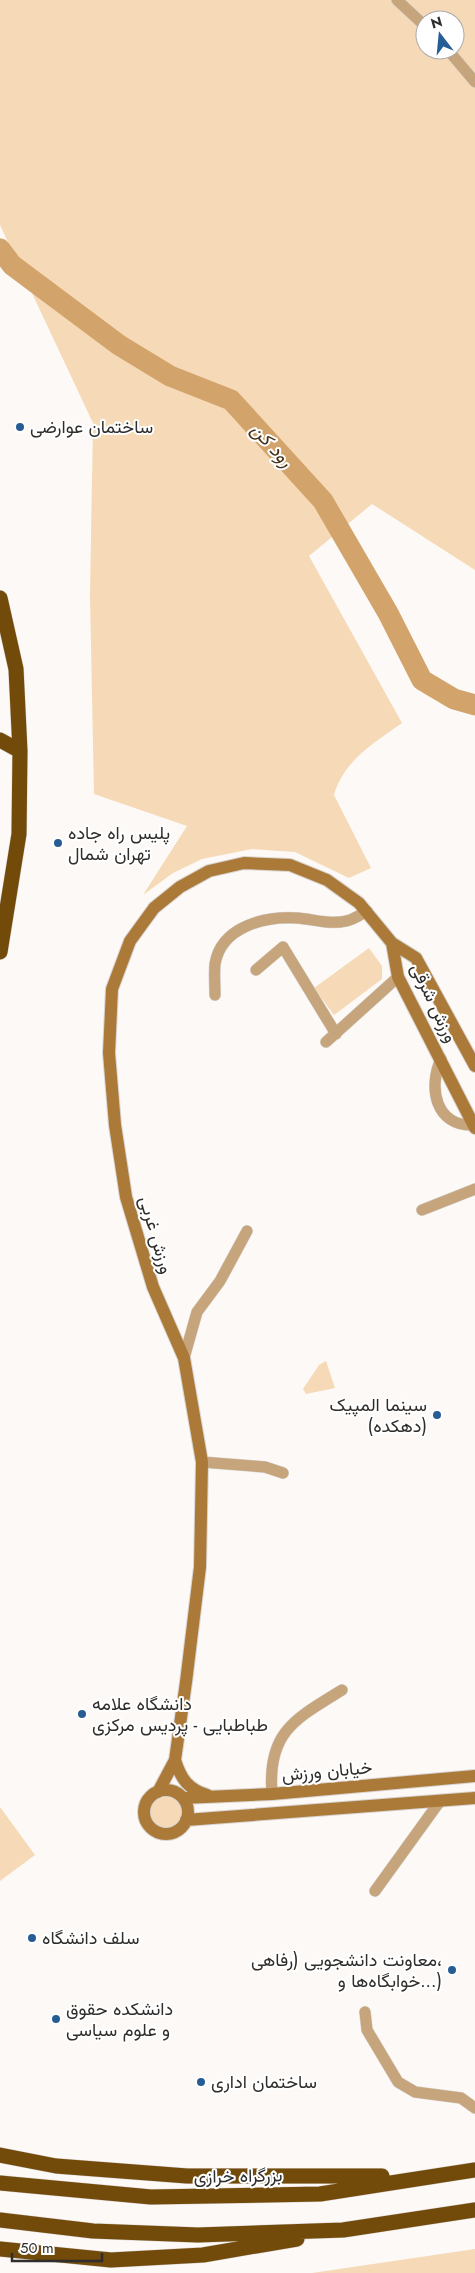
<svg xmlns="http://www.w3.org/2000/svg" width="475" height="2273" viewBox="0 0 475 2273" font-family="Jost,Vazirmatn,sans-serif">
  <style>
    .green { fill: #f6d9b6; fill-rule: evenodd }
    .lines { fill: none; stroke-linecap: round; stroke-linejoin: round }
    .river { stroke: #d2a46b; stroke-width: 21 }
    .street-casing { stroke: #d8d4d2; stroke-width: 12 }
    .secondary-casing { stroke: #d8d4d2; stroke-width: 14 }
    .highway-casing { stroke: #d8d4d2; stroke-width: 16 }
    .street { stroke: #c7a57c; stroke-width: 11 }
    .secondary { stroke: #ac7a38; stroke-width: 12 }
    .highway { stroke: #724a0a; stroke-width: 15 }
    .poi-dot { fill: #265d95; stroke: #fff; stroke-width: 2 }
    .labels { text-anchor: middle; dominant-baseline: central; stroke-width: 4; stroke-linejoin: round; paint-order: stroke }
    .poi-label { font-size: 18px; fill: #2f2e2c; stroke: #fff; text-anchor: start }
    .street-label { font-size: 18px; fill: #2f2e2c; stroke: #fff }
    .water-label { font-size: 19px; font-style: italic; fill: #443016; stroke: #fff }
  </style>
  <rect width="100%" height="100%" fill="#fdf9f6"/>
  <!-- green -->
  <path class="green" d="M0,0H475V570L372,504L309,556L402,723C374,743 344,760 334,795L371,868L349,878L295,852L252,849L202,859L173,873L143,895L187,826L94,794L90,596L93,423L0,225ZM425,20H455V50H425Z
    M369,948L382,966V979L334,1015L314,988Z
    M326,1361L335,1388L306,1394L303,1389L319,1365Z
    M147 1811a19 19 0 1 1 38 0a19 19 0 1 1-38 0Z
    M0,1807L35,1855L0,1881Z
    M475,2249V2273H312Z"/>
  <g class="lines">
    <!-- river -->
    <path class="river" d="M0,249L12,265L119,345L170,376L231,400L323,501L388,613L422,680L454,699L475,705"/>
    <!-- street casing -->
    <g class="street-casing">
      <path id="street" d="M397,0L425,26
        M448,50L475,82
        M256,970L283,947L336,1034
        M215,995C215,985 214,974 215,964C221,927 264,916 297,918C313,919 330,925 346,921C353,920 360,915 367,911
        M326,1042L398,977
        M441,1059C428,1087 435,1127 474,1125
        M422,1210L475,1189
        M184,1358L197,1312L220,1281L247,1231
        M202,1462L265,1467L283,1473
        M272,1794C267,1732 295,1719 342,1690
        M375,1891L440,1801
        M365,2012L367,2030L398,2082L415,2092L461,2098L475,2108"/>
    </g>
    <!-- secondary casing -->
    <g class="secondary-casing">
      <path id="secondary" d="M392,943L416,958L475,1066
        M175,1760C181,1779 188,1789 207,1795
        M144 1812a22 22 0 1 1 44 0a22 22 0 1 1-44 0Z
        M158,1792L175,1760L186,1682L200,1567L202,1462L184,1358L153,1287L126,1197L115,1125L109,1053L112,989L130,941L154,908L180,887L209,871L244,863L290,865L327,880L359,903L392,943L398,977L475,1128
        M183,1798L272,1794L475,1776
        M186,1820L475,1798"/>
    </g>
    <!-- highway casing -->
    <g class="highway-casing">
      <path id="highway" d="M0,598L16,669L20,751L19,834L0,952
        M0,740L20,751
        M0,2155L56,2166L187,2176H382
        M0,2183L151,2197L320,2194L475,2170
        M0,2220L93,2231L198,2235L343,2230L475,2210
        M0,2249L111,2260L203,2255L297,2239"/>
    </g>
    <!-- street -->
    <use href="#street" class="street"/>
    <!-- secondary -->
    <use href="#secondary" class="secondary"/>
    <!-- highway -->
    <use href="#highway" class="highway"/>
  </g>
  <!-- markers -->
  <g class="poi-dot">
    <circle cx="20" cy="427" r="5"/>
    <circle cx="58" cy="843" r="5"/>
    <circle cx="437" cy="1415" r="5"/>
    <circle cx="82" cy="1714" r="5"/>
    <circle cx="32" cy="1938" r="5"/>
    <circle cx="452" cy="1970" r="5"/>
    <circle cx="56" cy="2019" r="5"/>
    <circle cx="201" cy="2082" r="5"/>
  </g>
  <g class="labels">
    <!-- poi labels -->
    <g class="poi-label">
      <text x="30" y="427">ساختمان عوارضی</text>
      <text x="68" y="833">پلیس راه جاده<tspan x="68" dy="21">تهران شمال</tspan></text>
      <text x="427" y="1405" text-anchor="end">سینما المپیک<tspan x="427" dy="21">(دهکده)</tspan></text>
      <text x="92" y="1704">دانشگاه علامه<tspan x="92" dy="21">طباطبایی - پردیس مرکزی</tspan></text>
      <text x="42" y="1938">سلف دانشگاه</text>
      <text x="442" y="1960" text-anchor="end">معاونت دانشجویی (رفاهی،<tspan x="442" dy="21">خوابگاه‌ها و...)</tspan></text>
      <text x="66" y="2009">دانشکده حقوق<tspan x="66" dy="21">و علوم سیاسی</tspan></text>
      <text x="211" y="2082">ساختمان اداری</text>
    </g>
    <!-- street labels -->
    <g class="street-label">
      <text transform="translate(434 1003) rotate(65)">ورزش شرقی</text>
      <text transform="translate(156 1235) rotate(74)">ورزش غربی</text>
      <text transform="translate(327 1771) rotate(-5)">خیابان ورزش</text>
      <text transform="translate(238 2176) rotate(-1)">بزرگراه خرازی</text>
    </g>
    <!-- water labels -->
    <g class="water-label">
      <text transform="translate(272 445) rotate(48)">رود کن</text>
    </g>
  </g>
  <!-- north arrow -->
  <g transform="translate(440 35) rotate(344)"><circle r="24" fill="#ffffff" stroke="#acabab"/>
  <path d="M0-4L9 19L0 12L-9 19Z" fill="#265d95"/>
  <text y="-8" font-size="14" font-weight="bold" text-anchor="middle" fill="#2f2e2c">N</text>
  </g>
  <!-- scale -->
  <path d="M12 2253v8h90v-8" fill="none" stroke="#2f2e2c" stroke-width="2.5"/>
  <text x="20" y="2253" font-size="15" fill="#2f2e2c" stroke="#ffffff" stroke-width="4" paint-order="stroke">50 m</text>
</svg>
